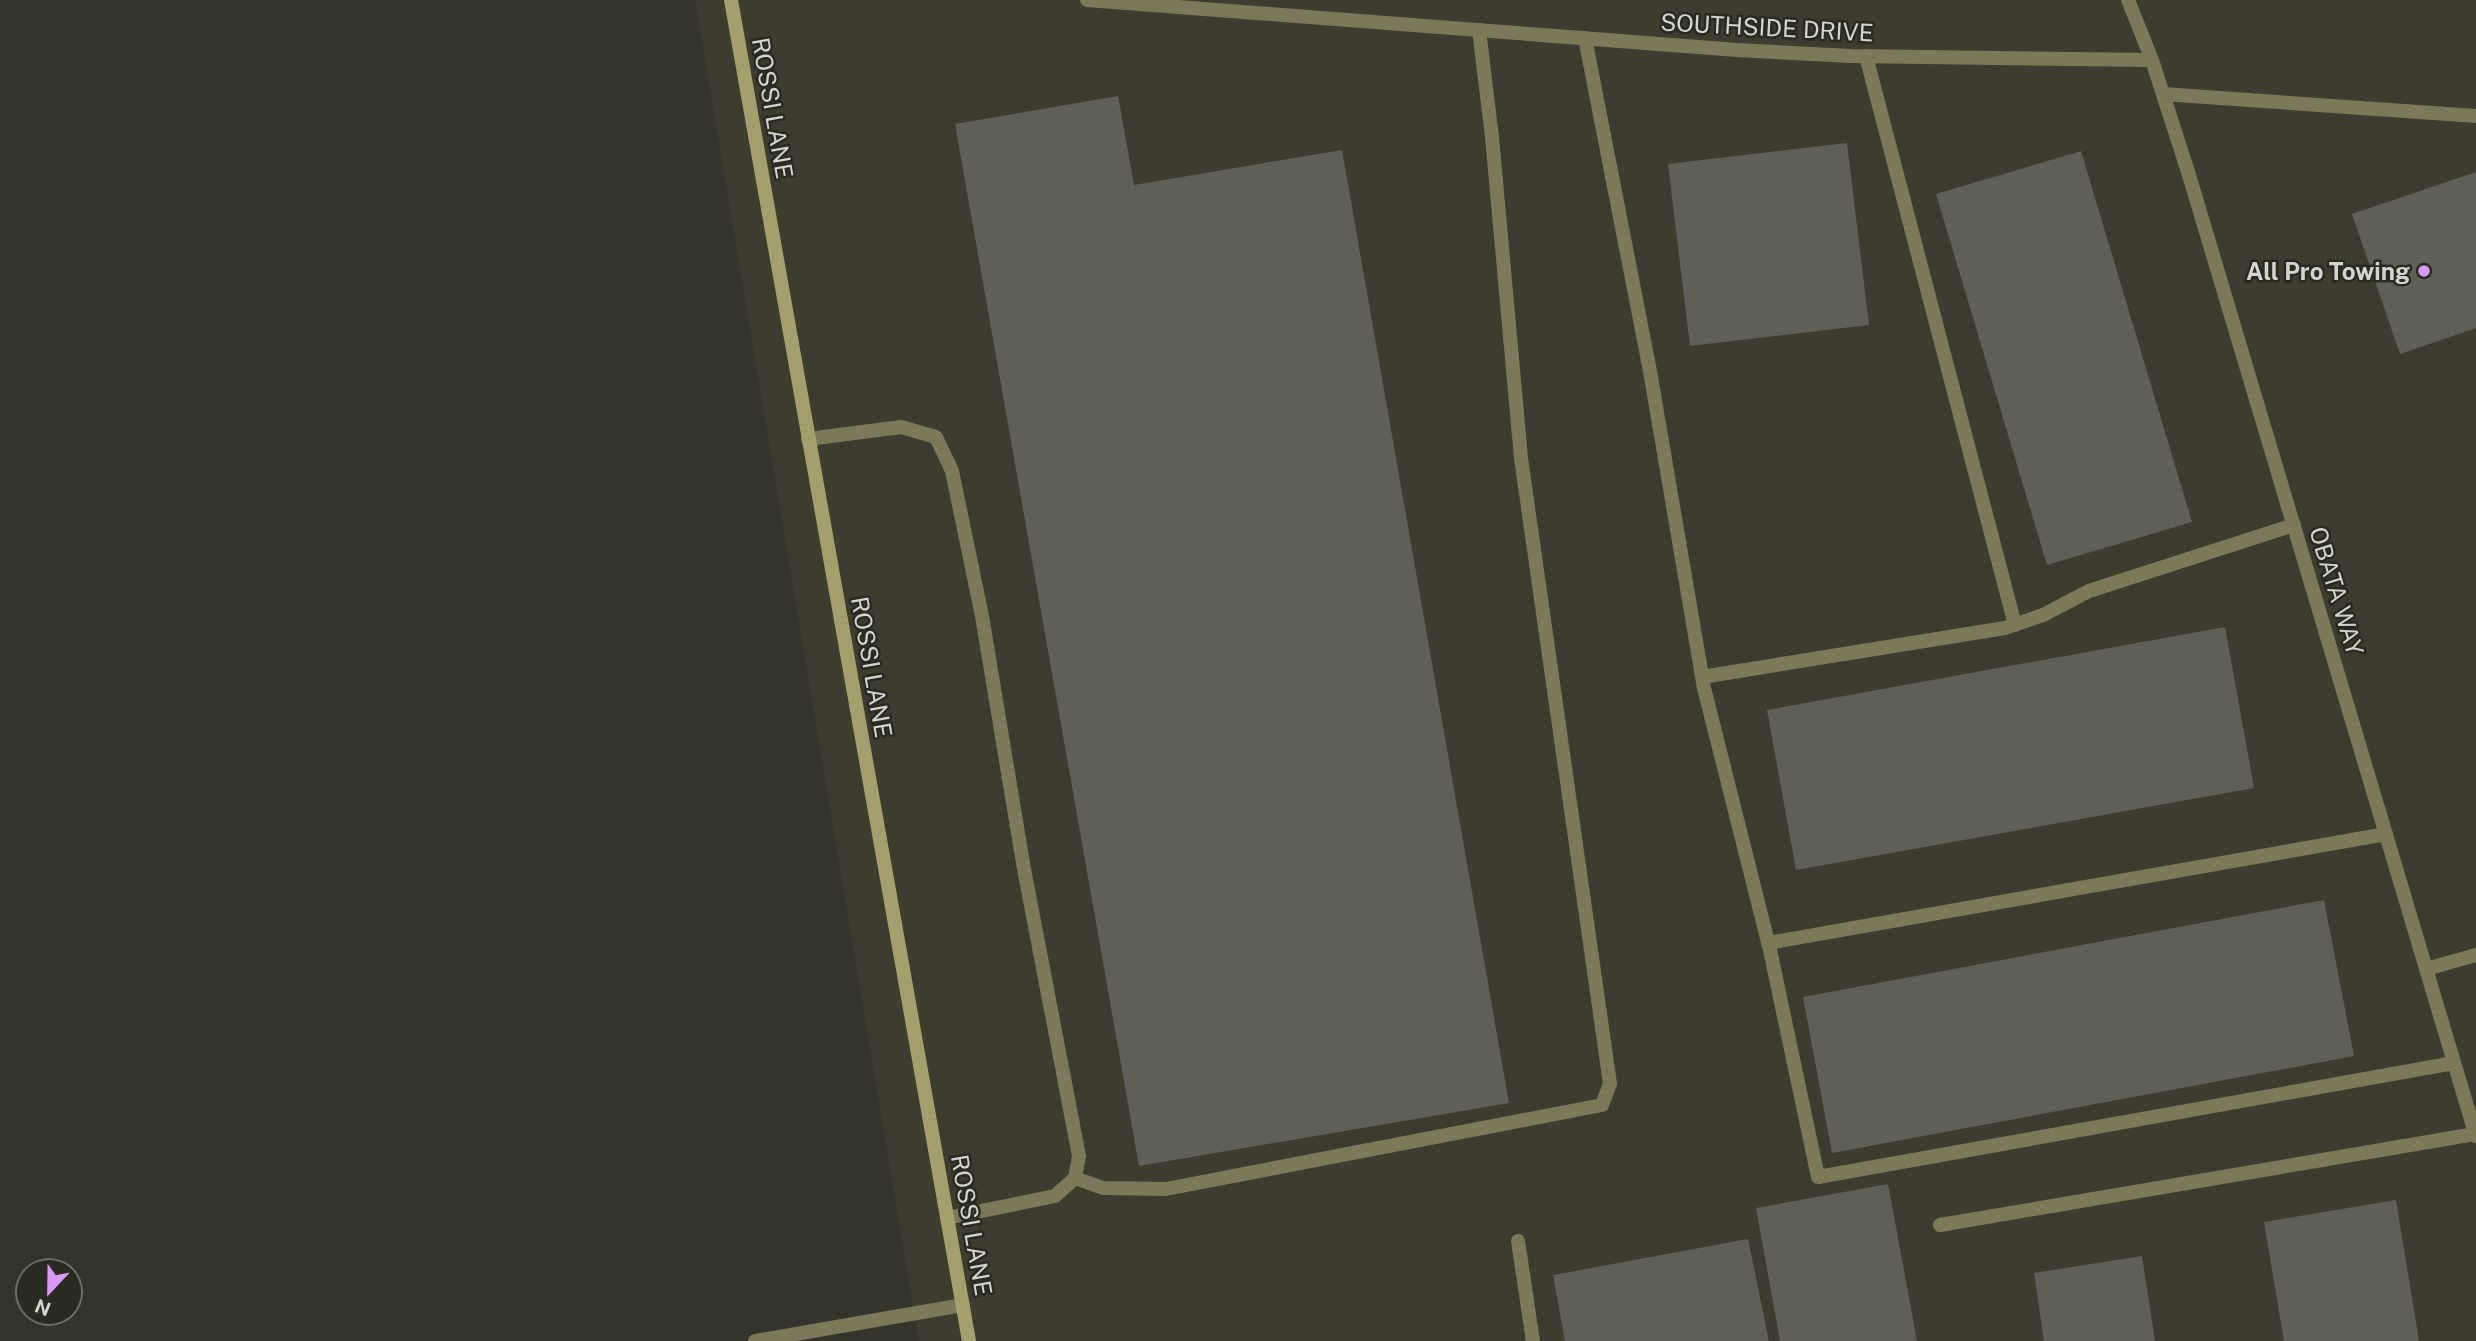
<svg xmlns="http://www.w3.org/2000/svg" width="2476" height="1341" viewBox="0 0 2476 1341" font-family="'Public Sans',sans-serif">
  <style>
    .built { fill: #3d3c2e }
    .building { fill: #605f57 }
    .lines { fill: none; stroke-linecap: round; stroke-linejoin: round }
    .lane { stroke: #7c795a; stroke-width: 14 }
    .street { stroke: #7c795a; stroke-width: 14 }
    .secondary { stroke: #a4a06e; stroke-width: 14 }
    .poi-dot { fill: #d99af7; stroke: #2a2a22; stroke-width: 2.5 }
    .labels { text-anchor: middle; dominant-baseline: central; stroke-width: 5; stroke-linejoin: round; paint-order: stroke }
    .street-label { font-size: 24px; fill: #d5d5d0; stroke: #2a2a22 }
    .poi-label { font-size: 24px; font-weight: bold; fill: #d5d5d0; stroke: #2a2a22; text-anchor: end }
  </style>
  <rect width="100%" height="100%" fill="#34342c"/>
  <!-- built -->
  <path class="built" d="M695,0H2476V1341H919Z"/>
  <!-- building -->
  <path class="building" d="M1118,96L1134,185L1342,150L1509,1103L1139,1166L955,124Z
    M1847,143L1869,325L1690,346L1668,164Z
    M2081,151L2192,522L2047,565L1936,194Z
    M2476,172V328L2400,354L2352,214Z
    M2225,627L2254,788L1796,870L1767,710Z
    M2324,900L2354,1056L1832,1153L1803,997Z
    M1888,1184L1917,1341H1780L1756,1208Z
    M2396,1200L2419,1341H2284L2264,1222Z
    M1748,1239L1769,1341H1565L1553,1275Z
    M2142,1256L2155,1341H2044L2034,1273Z"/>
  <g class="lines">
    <!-- lane -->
    <path class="lane" d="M1585,38L1650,371L1704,688L1770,950L1818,1177L2454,1063
      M1866,56L2015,625
      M2163,94L2476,116
      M808,439L901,427L936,437L952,471L982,616L1024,869L1079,1156L1075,1178L1055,1196L947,1218
      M1702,677L2005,628L2043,615L2089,591L2294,525
      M1768,943L2386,834
      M2426,969L2476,955
      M1075,1178L1103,1188L1166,1189L1602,1105L1610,1084L1521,458L1492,137L1479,30
      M1940,1225L2475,1134
      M1518,1241L1533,1341
      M755,1341L963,1305"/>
    <!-- street -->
    <path class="street" d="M1087,0L1737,50L1851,56L2152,60
      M2128,0L2152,60L2189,175L2476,1136"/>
    <!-- secondary -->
    <path class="secondary" d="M731,0L969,1341"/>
  </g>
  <!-- markers -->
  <circle class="poi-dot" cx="2424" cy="271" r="7"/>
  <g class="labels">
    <!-- street labels -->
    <g class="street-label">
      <text transform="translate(1767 27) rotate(3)">SOUTHSIDE DRIVE</text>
      <text transform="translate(773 108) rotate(80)">ROSSI LANE</text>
      <text transform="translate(2337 591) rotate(73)">OBATA WAY</text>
      <text transform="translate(872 667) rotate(80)">ROSSI LANE</text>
      <text transform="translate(972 1225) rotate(80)">ROSSI LANE</text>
    </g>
    <!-- poi labels -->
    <g class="poi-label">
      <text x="2410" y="271">All Pro Towing</text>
    </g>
  </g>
  <!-- north arrow -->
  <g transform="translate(49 1292) rotate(202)"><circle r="33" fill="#2a2a22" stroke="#6e6e68" stroke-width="2"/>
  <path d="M0-5L12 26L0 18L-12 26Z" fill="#d99af7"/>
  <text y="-10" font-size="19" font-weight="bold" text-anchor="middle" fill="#d5d5d0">N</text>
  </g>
</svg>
